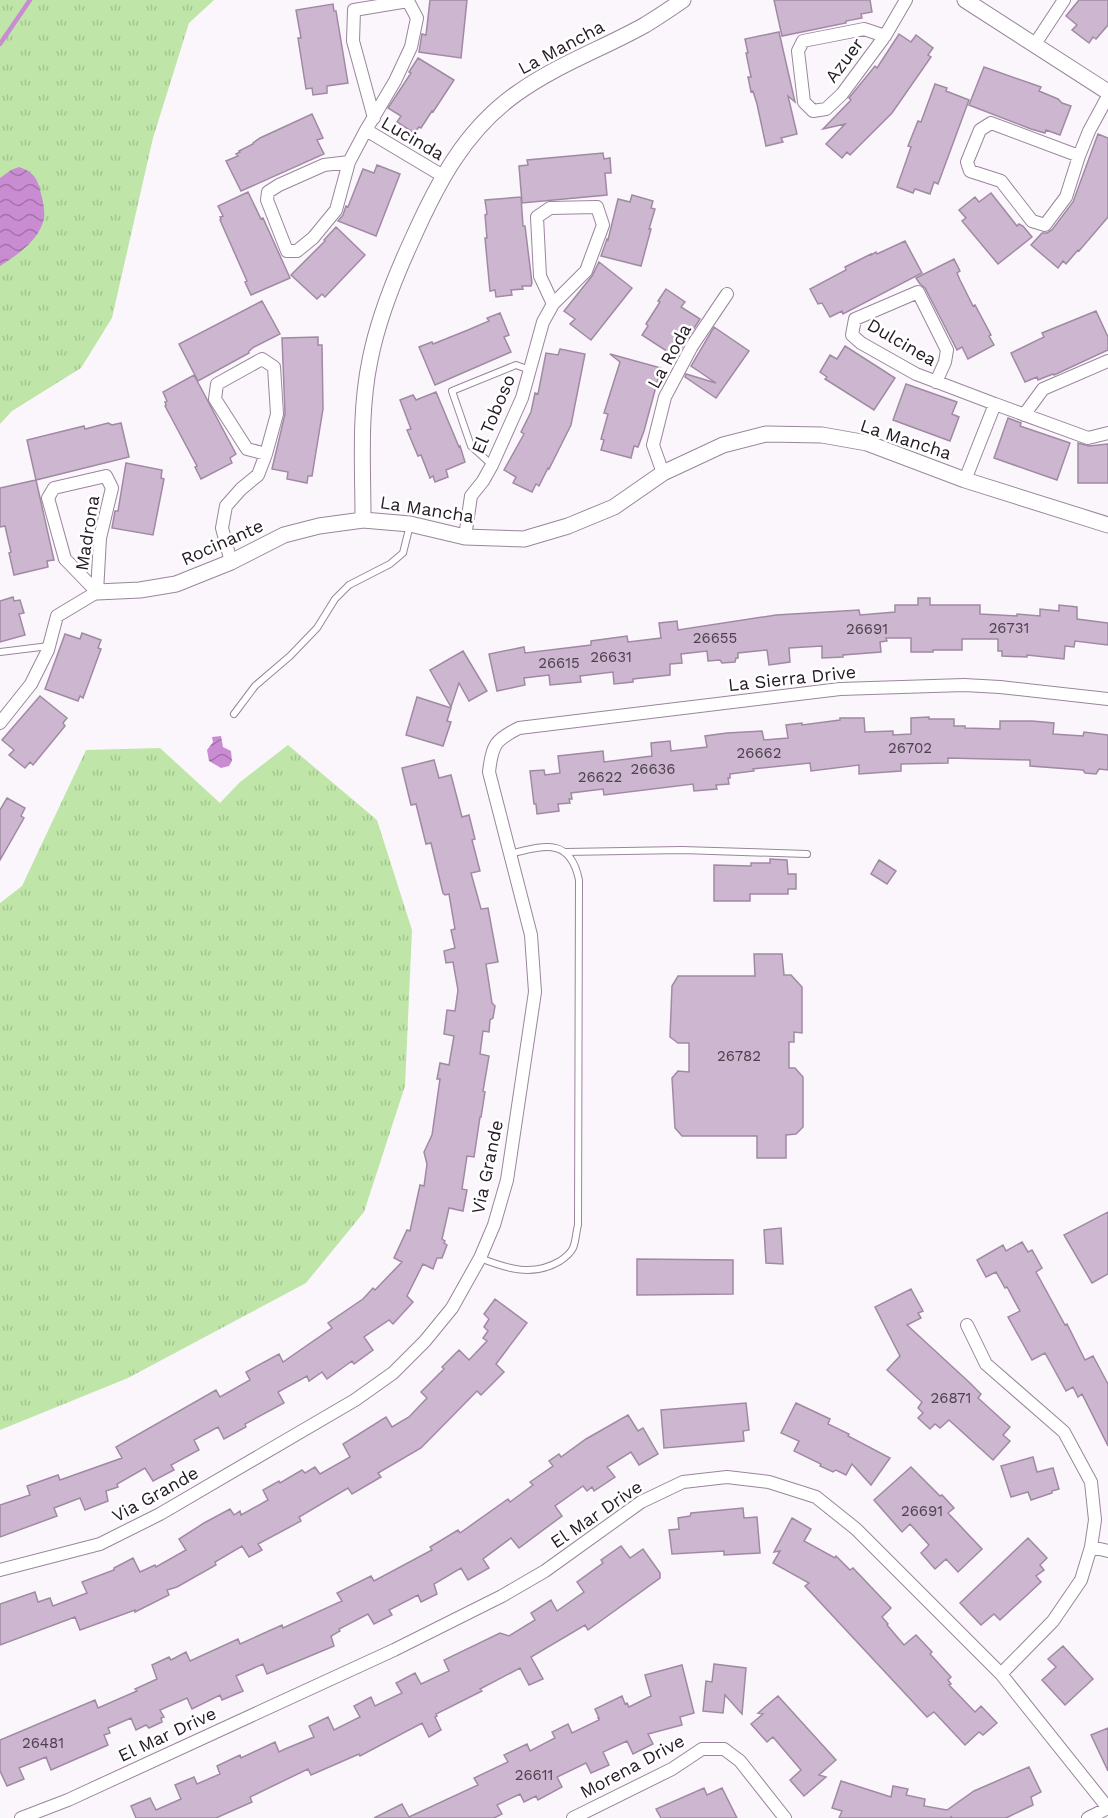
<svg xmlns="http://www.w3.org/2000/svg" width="1108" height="1818" viewBox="0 0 1108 1818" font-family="'Work Sans',sans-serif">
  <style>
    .grass { fill: url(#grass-tufts) }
    .water { fill: url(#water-waves) }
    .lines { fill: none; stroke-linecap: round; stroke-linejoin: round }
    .stream { stroke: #c98cd2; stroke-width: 4.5 }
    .building { fill: #cdb6d0; stroke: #a08aa3; stroke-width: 1.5 }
    .service-casing { stroke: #9a859d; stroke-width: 8 }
    .minor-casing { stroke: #9a859d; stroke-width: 14 }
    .tertiary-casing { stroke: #9a859d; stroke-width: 17 }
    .service { stroke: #fff; stroke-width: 6 }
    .minor { stroke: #fff; stroke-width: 12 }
    .tertiary { stroke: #fff; stroke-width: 15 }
    .labels { text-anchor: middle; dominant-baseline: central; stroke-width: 5; stroke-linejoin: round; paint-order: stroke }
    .number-label { font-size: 15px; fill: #4e414f }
    .street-label { font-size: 18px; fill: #231a24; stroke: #fff }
  </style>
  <defs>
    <pattern id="grass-tufts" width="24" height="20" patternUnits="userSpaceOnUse" patternTransform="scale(1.5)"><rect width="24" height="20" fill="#bfe6a8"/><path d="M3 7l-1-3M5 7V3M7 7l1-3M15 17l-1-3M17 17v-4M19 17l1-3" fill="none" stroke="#a4c590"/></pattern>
    <pattern id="water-waves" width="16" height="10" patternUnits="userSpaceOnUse" patternTransform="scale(1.5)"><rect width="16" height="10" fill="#c98cd2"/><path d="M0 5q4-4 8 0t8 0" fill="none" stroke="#a372aa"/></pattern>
  </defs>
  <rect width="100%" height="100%" fill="#fbf6fc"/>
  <!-- grass -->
  <path class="grass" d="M0,0H214L189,23L153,138L112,318L81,368L12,411L0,424Z
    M288,745L377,820L412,930L405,1086L364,1212L306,1283L128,1378L0,1430V903L22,886L86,750L160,748L220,803L240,782Z"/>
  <!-- water -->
  <path class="water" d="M19,167C34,172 38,179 41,194C43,201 45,210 44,218C40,240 17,255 0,266V178L11,170Z
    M221,736L223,747L231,751L232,761L229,766L221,768L209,761L207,750L213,742L212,737Z"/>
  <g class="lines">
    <!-- stream -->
    <path class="stream" d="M0,44L30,0"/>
  </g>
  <!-- building -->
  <path class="building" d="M430,0H467L461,58L419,52L422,34L426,35Z
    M774,0H870L872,12L861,14L862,18L846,21V23L782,36Z
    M1079,0H1108V25L1096,39L1093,37L1089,43L1072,30L1077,25L1066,16Z
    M333,4L334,11H336L348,83L327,86V93L313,95L312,88L306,89L298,38H301L296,10Z
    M779,32L795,102L788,96L797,134L781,138L783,142L766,146L757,104L753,91L751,92L748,77H751L746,53H748L745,39Z
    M899,34L911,42L916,35L933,48L928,55L931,57L892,113L850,155L847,152L842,158L826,144L845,124L823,129L851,100L849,98L875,66L877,68Z
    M418,58L454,80L433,112L432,111L421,128L419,127L414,133L397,122L401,116L388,108L411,73L409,72Z
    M984,67L1041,87L1039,91L1058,99L1062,103L1071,106L1060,135L1046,130L1045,133L1031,129L969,105Z
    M935,84L947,88L946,91L969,100L938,184L934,182L930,194L915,189L913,193L897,187L911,147L908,146L918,121L921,122Z
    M312,114L323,138L317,140L324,154L241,191L226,161L238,156L236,154L240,152L239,151L253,144V143L260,138Z
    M1098,134L1108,138V217L1079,251L1078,250L1066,264L1063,261L1058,268L1031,245L1042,233H1047L1052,230L1073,202Z
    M603,153L604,159L610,158L611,173H605L607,195L522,203L519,166L528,165L527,160Z
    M377,165L400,174L376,236L338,221L343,215L346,206L348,207L363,169L374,173Z
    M248,192L261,219L263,218L290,278L251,295L245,282L247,281L220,220L221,219L220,217L223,216L218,206Z
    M991,193L1017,226L1019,224L1023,226L1032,237L998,264L962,221L966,218L959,210L975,197L979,202Z
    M632,195L653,201L651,208L655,209L649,229H651L641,266L601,256L607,239L608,240L618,199L630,202Z
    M521,197L523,226H525L532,283L531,286H522L523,289L511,290L512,295L496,297L495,290L490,291L485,238H487L485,215L487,214L485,200Z
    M336,227L365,255L325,297L322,294L317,299L291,275L325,241L324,240Z
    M905,241L922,273L843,314L842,311L830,317L822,303L818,304L810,289L846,270L845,267L871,254V255L876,252L877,254Z
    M954,259L960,271L957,273L960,280L973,306L975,305L991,335L989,336L994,345L968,359L962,347L957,350L925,288L920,284L916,278Z
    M599,262L632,288L591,340L570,324L575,319L564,311L592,276Z
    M666,289L685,302L681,307L700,319L682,347L675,341L668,352L642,335L648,326L646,324L660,302L658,301Z
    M262,301L280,334L254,347L249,351V353L198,381L179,344Z
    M1096,311L1108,337V350L1054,375L1053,374L1038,380L1037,377L1025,382L1011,353L1044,337L1042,333Z
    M500,313L509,335L504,337L511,352L435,385L419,347L432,342L433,344L468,330L489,321L487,318Z
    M714,327L749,351L716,398L685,377L686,374L716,383L691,366Z
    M318,337V345H322L323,409L312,476H308L307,483L287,479L288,472L272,469L285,414L282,338Z
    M845,346L895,378L874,410L825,379L827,377L820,372L830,355L837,359Z
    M560,349L585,354L571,425L549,469L548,468L539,486L536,484L532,492L513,483L516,477L504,470L524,434L521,432L531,412L535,393L538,394L546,353L558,355Z
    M610,354L661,368L644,431L638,447L634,446L631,458L601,450L604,440L601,439L608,414L604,413L620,362Z
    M194,375L236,454L230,458L232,463L201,479L195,467L197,466L165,406L166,405L165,402L167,401L163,392Z
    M906,384L957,402L952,414L959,417L950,441L893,420Z
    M436,392L459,447L460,446L465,462L446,470L448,477L435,482L433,476L430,478L421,455L418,456L407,430L411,429L400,400L413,395L416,400Z
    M1008,418L1021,423L1020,426L1070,443L1057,480L994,458Z
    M108,423L112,425L121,423L129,457L36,480L27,440L84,426L85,429Z
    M1078,443L1089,446L1108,444V483H1078Z
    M126,463L162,470L161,478L164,479L153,535L112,528L115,511H118Z
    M36,480L54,560L47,561L48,567L14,575L9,553L11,552L5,526L0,527V488Z
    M13,597L14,601L20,600L24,613L19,614L25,635L0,642V601Z
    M918,598H930V605H980V614L1017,616V614L1040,616V609L1059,611V605L1077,607V619L1108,623V645L1075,641L1074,647L1065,646L1064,659L1027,655V657L1002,656V651H998V639H962V650H933V652H911V638H886L887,641L880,642L881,652L843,655V657L822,658V646L789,648L790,662L769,665L767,650L738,653V658H736L735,662L722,663L720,660L708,661L707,651L681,654L682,663L670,664V675L633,679V682L614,684L613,672L580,676L581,682L550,685L549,675L524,678L525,685L497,691L489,654L524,647L525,653L591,645V641L627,636L628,642L661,638L659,623L677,621L678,630L776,615L859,610L860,615L895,612V605H918Z
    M82,633L101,640L98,648L101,649L83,698L80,696L78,701L45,689L65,634L80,639Z
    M463,651L487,691L469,701L459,683L451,707L430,670Z
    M40,696L67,718L63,723L65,726L33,765L30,762L25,768L9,755L14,750L2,740Z
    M417,697L451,708L447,721L451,722L443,746L406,735Z
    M929,717V719H954V726H965V728L1000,729V721H1032L1054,723L1053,734L1083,736L1084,732L1108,735V770L1099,769L1096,774L1085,773L1083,770L1030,766V760L948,758V763L901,764V771L859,774V765L811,771L810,763L753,769L754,771L730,774V778H728L729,784L716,785L717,789L694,791L693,784L604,795L603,789L571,793L572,799H569L570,803L558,804L559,811L537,814L536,804H534L530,771L544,770L545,775L560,773L558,756L603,751L604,762L652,756L651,743L670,741L671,751L707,747L705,736L727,733L762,731L764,740L788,738L786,725L802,723V725L840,720V718H864L865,732L893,731V735L911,734V718Z
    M434,760L439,778L451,775L462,817L469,815L475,839L472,840L480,871L471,873L481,909L488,908L498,962L486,964L492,1003L495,1006L493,1018L490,1020L489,1032L483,1031L480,1054L489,1056L483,1091L485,1092L481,1117H480L474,1157L467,1156L462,1189L467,1190L463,1211L449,1208L442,1239L445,1241L444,1243L447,1245L442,1258H437L433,1269L423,1264L407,1296L413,1302L393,1324L389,1320L364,1337L373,1350L354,1364L352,1361L327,1379L322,1372L309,1381L307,1376L278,1392L284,1403L245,1424L246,1427L224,1439L218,1427L194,1440L199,1450L171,1465L174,1470L153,1481L145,1468L117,1484L118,1487L106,1491L108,1501L85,1510L80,1498L54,1508L57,1516L0,1537V1505L30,1495L27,1486L58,1475L60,1480L122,1458L116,1447L216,1390L220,1397L250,1380L246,1372L279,1354L283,1362L332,1328L328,1323L363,1299L373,1288L375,1290L402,1262L394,1258L407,1230L410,1231L420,1185L424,1186L427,1164L424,1152L432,1135L440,1079H437L440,1063L449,1065L454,1036L444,1034L447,1010L455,1011L458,990L453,962L446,963L444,951L455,948L451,930L455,929L449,894L445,895L443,893L431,843L426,844L416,804L411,805L402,768Z
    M7,798L25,808L21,816L24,818L0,860V810Z
    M770,859L787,860L788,874H796V889H788V894H750V901H714V865L751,866V863H770Z
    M879,860L896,871L887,884L871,874Z
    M754,954H782L784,975H791L802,987V1033L794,1032V1042H789V1068H795L803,1077V1127L796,1134L786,1135V1158H757V1136H682L675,1128L672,1078L678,1071L689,1072V1043H678L670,1037L672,986L678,976H755Z
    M1108,1212V1274L1092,1283L1064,1235Z
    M781,1228L783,1264L766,1263L764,1230Z
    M1022,1242L1028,1252L1032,1250L1042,1268L1036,1272L1065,1325L1067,1324L1085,1360L1093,1356L1108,1384V1446L1082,1394L1078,1397L1073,1387L1066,1391L1045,1353L1032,1360L1008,1317L1020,1311L1007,1287L1005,1288L996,1272L986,1277L977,1260L1003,1245L1006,1251Z
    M637,1259L733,1260V1294L637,1295Z
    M911,1289L923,1311L918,1313L921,1318L907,1325L970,1383L981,1394L978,1398L1010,1427L1003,1435L1010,1441L993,1460L949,1420L940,1428L935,1424L930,1429L918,1418L923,1413L918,1408L922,1402L887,1370L900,1356L875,1307Z
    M495,1299L527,1323L496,1364L504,1372L481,1395L477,1391L421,1448L378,1473L381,1477L352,1494L348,1488L299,1517L301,1521L258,1544L262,1550L249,1557L242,1546L215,1562L216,1565L177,1587L167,1590L169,1595L135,1612V1610L80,1630L75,1617L0,1645V1604L35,1592L38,1602L50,1598L53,1606L87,1593L82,1582L114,1570V1568L133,1558L140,1572L155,1565L156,1567L186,1550L179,1539L204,1523L230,1509L234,1515L240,1511L241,1515L268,1500L263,1490L279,1481L280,1483L302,1470L305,1473L315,1467L320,1474L350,1457L343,1444L386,1417L392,1427L409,1417L427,1398L421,1392L444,1369L442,1367L459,1350L469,1360L487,1341L483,1338L488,1331L484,1327L489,1319L484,1314Z
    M746,1403L749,1430L743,1431L744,1441L664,1448L661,1410Z
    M796,1403L830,1419L828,1424L849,1434L848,1436L890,1458L871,1485L852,1464L846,1475L836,1470L833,1472L820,1466L821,1464L794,1451L799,1441L781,1433Z
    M628,1415L638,1431L643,1428L658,1454L639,1465L631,1452L607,1467L615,1477L594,1491L592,1487L587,1491L583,1486L555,1506L562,1516L519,1548L511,1538L483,1559L489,1568L468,1580L461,1568L434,1584L437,1594L421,1602L418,1595L389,1610L392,1615L374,1624L368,1614L339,1629L340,1631L331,1636L334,1646L267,1674L263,1664L236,1676L243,1691L222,1700L220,1695L192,1709L187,1698L160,1710L164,1717L161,1718L162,1722L149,1728L146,1725L136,1730L131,1718L108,1728L110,1733L104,1735L108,1745L51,1770L46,1757L19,1768L24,1779L7,1786L0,1771V1740L95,1700L98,1708L137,1691L135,1689L157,1679L152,1665L169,1657L171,1660L186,1652L190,1661L238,1639L240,1644L282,1625L283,1628L342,1601L337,1593L371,1576L374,1581L432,1550L430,1547L458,1530L460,1533L508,1499L510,1502L533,1485L530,1482L553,1466L549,1461L559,1454L561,1457L586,1439Z
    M1033,1457L1037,1472L1053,1468L1059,1489L1052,1491V1493L1031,1500L1028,1492L1011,1497L1001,1466Z
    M911,1467L940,1496L942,1495L954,1508L948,1513L982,1549L958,1572L946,1559L935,1569L921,1553L929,1545L910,1524L902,1532L874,1500Z
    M743,1508L744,1518L757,1517L760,1553L724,1555V1551L672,1554L669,1530L679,1529L678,1518L690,1516L691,1513Z
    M792,1518L811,1529L804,1541L835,1558L836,1556L850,1570L853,1568L891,1608L882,1617L888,1624L887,1625L904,1645L916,1635L932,1652L930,1654L951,1677L948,1680L951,1684L949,1685L975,1712L981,1706L997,1723L983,1735L979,1732L965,1745L934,1712L927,1717L805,1586L809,1583L773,1563L780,1551L774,1552Z
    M1028,1538L1047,1558L1040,1565L1044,1570L1036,1576L1041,1582L1000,1620L994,1614L981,1625L960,1603Z
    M621,1546L630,1558L643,1549L660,1573V1578L588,1630L585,1625L531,1657L543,1679L529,1685L520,1668L480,1689L482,1691L436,1714L437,1716L435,1717L441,1730L429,1737L422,1723L360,1756L359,1754L311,1775L308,1769L250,1797L252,1802L216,1818H136L131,1806L150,1798L156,1810L181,1799L175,1785L194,1777L197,1784L220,1774L217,1766L240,1755L241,1758L275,1742L279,1752L285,1749L314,1737L309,1726L328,1717L334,1730L360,1717L354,1706L371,1697L375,1706L402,1693L396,1683L415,1673L421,1684L449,1671L444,1660L500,1633L509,1636L535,1620L531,1613L551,1600L557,1611L584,1592L577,1582L603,1563L601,1560Z
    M1063,1646L1093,1679L1065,1705L1042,1680L1056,1667L1048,1659Z
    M714,1664L746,1668L742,1714L725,1695L723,1713L703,1711L706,1681L712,1682Z
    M682,1665L694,1713L680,1717L682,1725L648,1734L653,1744L633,1754L627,1741L603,1752L609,1765L591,1773L586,1763L557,1777L562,1787L538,1800L536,1796L524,1802L520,1794L497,1805L502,1814L494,1818H374L402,1804L409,1817L478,1785L474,1778L508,1762L504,1755L527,1744L530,1751L555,1738L552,1732L568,1724L572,1733L599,1720L598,1718H599L595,1709L622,1696L625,1704L627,1703L629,1707L651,1696L645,1675Z
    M778,1696L836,1760L819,1775L826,1777L804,1796L790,1780L801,1770L773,1737L767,1742L751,1724L763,1714L758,1713Z
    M1108,1728V1771L1091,1735Z
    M1029,1767L1041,1792L1031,1797L1033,1805L1006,1818H952L951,1816V1818H839L842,1811L832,1808L841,1781L891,1797L893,1786L908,1789L906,1795L925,1799L924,1806L947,1810L974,1791Z
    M704,1788L707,1795L722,1788L737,1818H661L656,1809Z"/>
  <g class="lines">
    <!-- service casing -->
    <g class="service-casing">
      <path id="service" d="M492,465L471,446L452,391L516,365L530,370
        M0,652L49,646
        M234,714L255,686L290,656L317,628L335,599L349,585L390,564L403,553L410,525
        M566,852L682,850L807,854
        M480,1258C508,1269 533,1277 560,1261C566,1257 570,1254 573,1248C576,1241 576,1232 578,1225L579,880C570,836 543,846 509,854"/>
    </g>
    <!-- minor casing -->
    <g class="minor-casing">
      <path id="minor" d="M885,36L864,29L803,41L798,51L804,102L813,111L826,109L842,94L885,36L906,0
        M1035,44L1064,0
        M366,130L395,81L411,47L417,18L408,1L354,10L353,41L374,118
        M1079,156L991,123L980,130L967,162L970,171L1001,181L1032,221L1045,225L1066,197L1079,156L1089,131L1108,96
        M349,162L324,165L279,185L268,192L267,200L287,251H297L313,238L336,210L349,162L366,130L443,176
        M936,382L945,362L947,350L918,292L855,319L852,335L861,343L916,374L995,404
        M1024,415L1043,389L1108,361
        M663,473L653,445L665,397L692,346L727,294
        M106,476L112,488L100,538L97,592L65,559L48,498L54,488Z
        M965,480L995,404L1088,438L1108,433
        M465,537L471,496L483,481L492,465L522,398L543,322L553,304L586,271L603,225L597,207L550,208L537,217L540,276L553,304
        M231,562L222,528L226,506L241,489L258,475L266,454L277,414L274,367L262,359L217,384L215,399L247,449L266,454
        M0,723L31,684L48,650L57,616L97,592
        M967,1325L986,1364L1064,1432L1091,1482L1095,1520L1091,1547L1081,1580L1053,1621L1001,1674
        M1091,1547L1108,1551
        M0,1570L100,1544L160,1514L355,1400L393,1373L425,1341L452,1308L480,1258L494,1225L507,1180L535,992L531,935L489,772C492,745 495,740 519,728L840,689L964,685L1000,687L1108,699
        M21,1818L68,1800L394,1650L502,1596L545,1571L641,1502L683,1482L727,1477L769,1482L816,1497L856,1529L1001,1674L1108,1808
        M573,1818L672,1769L702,1749H724L740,1761L785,1818
        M1088,1818L1108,1808"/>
    </g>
    <!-- tertiary casing -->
    <g class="tertiary-casing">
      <path id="tertiary" d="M965,0L1108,92
        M363,520C363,467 359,413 370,360C378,319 394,279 412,240C437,184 464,131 516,94C556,65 602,49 645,25C658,17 670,9 683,0
        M97,592L140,590L176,584L231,562L284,535L319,526L363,520L410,524L465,537L524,539L568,526L614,507L663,473L723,445L766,434L822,435L867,443L965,480L1108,525"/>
    </g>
    <!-- service -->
    <use href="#service" class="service"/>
    <!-- minor -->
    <use href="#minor" class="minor"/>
    <!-- tertiary -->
    <use href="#tertiary" class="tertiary"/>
  </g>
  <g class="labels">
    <!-- number labels -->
    <g class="number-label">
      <text x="1009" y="628">26731</text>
      <text x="867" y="629">26691</text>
      <text x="715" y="638">26655</text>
      <text x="611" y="657">26631</text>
      <text x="559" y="663">26615</text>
      <text x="910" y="748">26702</text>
      <text x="759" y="753">26662</text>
      <text x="653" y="769">26636</text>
      <text x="600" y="777">26622</text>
      <text x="739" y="1056">26782</text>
      <text x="951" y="1398">26871</text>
      <text x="922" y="1511">26691</text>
      <text x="43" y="1743">26481</text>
      <text x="534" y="1775">26611</text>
    </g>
    <!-- street labels -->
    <g class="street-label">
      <text transform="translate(561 47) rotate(-28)">La Mancha</text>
      <text transform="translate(844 60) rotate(-53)">Azuer</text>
      <text transform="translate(413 138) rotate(30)">Lucinda</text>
      <text transform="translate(902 342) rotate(30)">Dulcinea</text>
      <text transform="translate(669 356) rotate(-61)">La Roda</text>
      <text transform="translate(493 414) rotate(-67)">El Toboso</text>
      <text transform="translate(906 439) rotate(18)">La Mancha</text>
      <text transform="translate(427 509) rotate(9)">La Mancha</text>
      <text transform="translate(87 533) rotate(-81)">Madrona</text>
      <text transform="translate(222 542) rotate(-24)">Rocinante</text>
      <text transform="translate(792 678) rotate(-6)">La Sierra Drive</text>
      <text transform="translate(487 1167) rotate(-78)">Via Grande</text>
      <text transform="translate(155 1494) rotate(-29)">Via Grande</text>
      <text transform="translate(596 1514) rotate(-34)">El Mar Drive</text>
      <text transform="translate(167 1734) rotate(-25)">El Mar Drive</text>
      <text transform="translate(632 1766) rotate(-28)">Morena Drive</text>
    </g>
  </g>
</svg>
